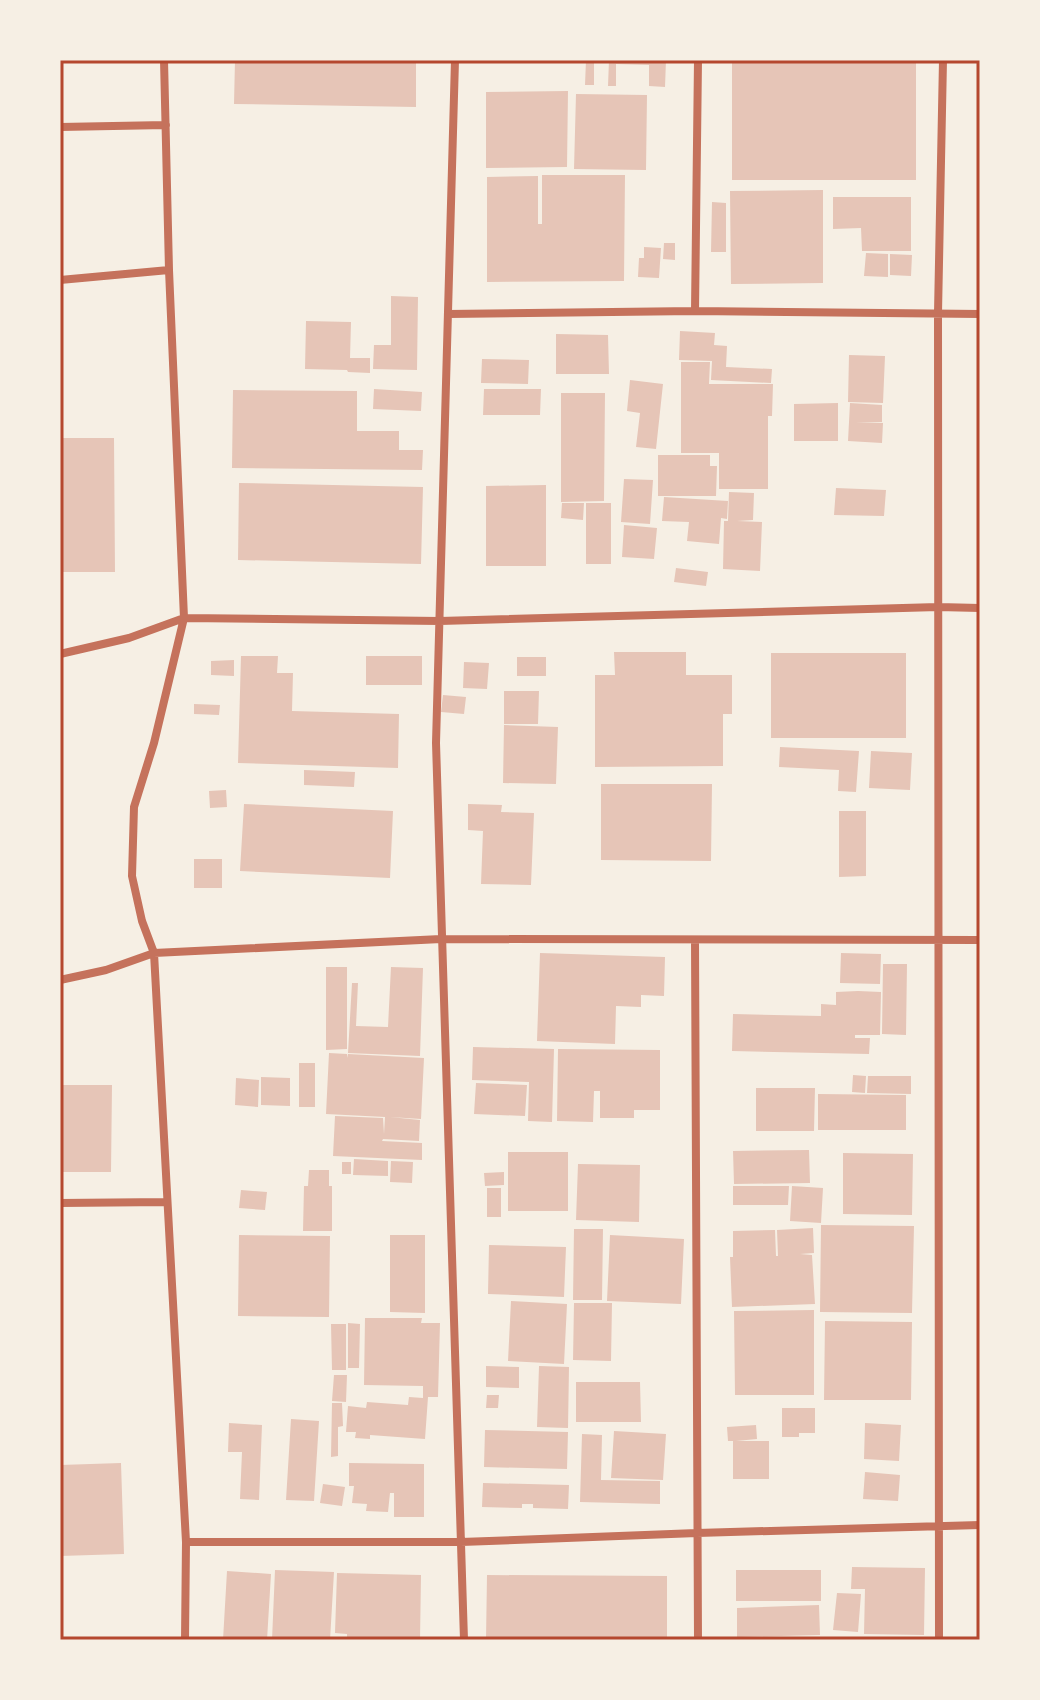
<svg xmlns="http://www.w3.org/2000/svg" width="1040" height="1700" viewBox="0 0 1040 1700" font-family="'Archivo Narrow',sans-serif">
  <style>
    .building { fill: #e6c5b7 }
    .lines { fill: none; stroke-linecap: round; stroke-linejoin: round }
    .minor { stroke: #c5725c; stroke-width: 8 }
    .neatline { fill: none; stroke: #b5482f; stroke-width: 3 }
  </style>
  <rect width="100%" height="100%" fill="#f6efe4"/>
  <!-- building -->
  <path class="building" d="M235,60H416V107L234,104Z
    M586,60H594V85H585Z
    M609,60H666L665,87L649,86V65L616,64V86H608Z
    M732,60H916V180H732Z
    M568,91L567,167L486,168V92Z
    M576,94L647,95L646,170L574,169Z
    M542,175H625L624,281L487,282V177L538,176V224H542Z
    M823,190V283L731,284L730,191Z
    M833,197H911V251H862L861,228L833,229Z
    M712,202L726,203V252H711Z
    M664,243H675V260L663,259Z
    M644,247L661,248L659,278L638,277L639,258H644Z
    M866,253L888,254V277L864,276Z
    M890,254L912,255L911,276L890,275Z
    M391,296L418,297L417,370L373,369L374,345H391Z
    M306,321L351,322L350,358H370V373L348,372L347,370L305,369Z
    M680,331L715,333L714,345L727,346L726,367L772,369L771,383L711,380L712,361L679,360Z
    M556,334L608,335L609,374H556Z
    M849,355L885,356L883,403L848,402Z
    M482,359L529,360L528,384L481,383Z
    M681,362H710L709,384H773L772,416H768V489H719V453H681Z
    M630,380L663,384L656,449L636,447L640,413L627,411Z
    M374,389L422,392L421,411L373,409Z
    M484,389H541L540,415H483Z
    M233,390L357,391V431H399V450H423L422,470L232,468Z
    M561,393H605L604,501L561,502Z
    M838,403V441H794V404Z
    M850,403L882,405V422H856L883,423L882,443L848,441Z
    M60,438H114L115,572H60Z
    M658,455H710V466H717L716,496H658Z
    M624,479L653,480L650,524L621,522Z
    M239,483L423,487L421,564L238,560Z
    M546,485V566H486V486Z
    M836,488L886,490L884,516L834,515Z
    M729,492L754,493L753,520L737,521L762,522L760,571L723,569L724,521H728Z
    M664,497L728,501L727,519L721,518L719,544L687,541L689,522L662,521Z
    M562,503H584L583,520L561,518Z
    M586,503H611V564H586Z
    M624,525L657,528L654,559L622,557Z
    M676,568L708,572L706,586L674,582Z
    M614,652H686V675H732V714H723V766L595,767V675H615Z
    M771,653H906V738H771Z
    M241,656H278L277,673H293L292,711L399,714L398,768L238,763Z
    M366,656H422V685H366Z
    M517,657H546V676H517Z
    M234,660V676L211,675V661Z
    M464,662L489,663L487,689L463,688Z
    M504,691H539L538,724H504Z
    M443,695L466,697L464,714L441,712Z
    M194,704L220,705L219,715L194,714Z
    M504,725L558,727L556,784L503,783Z
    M780,747L859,751L856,792L838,791L839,770L779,767Z
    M871,751L912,753L910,790L869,788Z
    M304,770L355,772L354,787L304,785Z
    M601,784H712L711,861L601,860Z
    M226,790L227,807L210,808L209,791Z
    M244,804L393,811L390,878L240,871Z
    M468,804L502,805L501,812L534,813L531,885L481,884L483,831L468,830Z
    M839,811H866V876L839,877Z
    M194,859H222V888H194Z
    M540,953L665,957L664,996L641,995V1007L616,1006L615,1044L537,1041Z
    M841,953L881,954L880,984L840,983Z
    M883,964H907L906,1035L882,1034Z
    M326,967H347V1049L326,1050Z
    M391,967L423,968L420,1056L348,1053L352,983H358L356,1026L388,1027Z
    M858,991L881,992L880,1035H855V1038H870L869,1054L732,1051L733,1014L821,1016V1004L836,1005V992Z
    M473,1047L554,1049L552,1122L528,1121L529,1082L472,1080Z
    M558,1049L660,1050V1110H634V1118H600V1091H594L593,1122L557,1121Z
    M329,1053L347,1054V1058L348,1054L424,1058L421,1119L390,1117L420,1120L419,1141L383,1139L382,1141L422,1143V1160L333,1156L335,1116L383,1118L384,1134L385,1117L326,1114Z
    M299,1063H315V1107H299Z
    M853,1075L866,1076L865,1093L852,1092Z
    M868,1076H911V1094L867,1093Z
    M261,1077L290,1078V1106L261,1105Z
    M236,1078L259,1080L258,1107L235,1105Z
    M476,1083L527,1085L525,1116L474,1114Z
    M60,1085H112L111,1172H60Z
    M756,1088H815L814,1131H756Z
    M818,1094L906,1095V1130H818Z
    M809,1150L810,1183L734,1184L733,1151Z
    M508,1152H568V1211H508Z
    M843,1153L913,1154L912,1215L843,1214Z
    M354,1159L388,1161V1176L353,1175Z
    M391,1161L413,1162L412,1183L390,1182Z
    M342,1162H351V1174H342Z
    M578,1164L640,1165L639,1222L576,1220Z
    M309,1170H329V1186H332V1231H303L304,1186H308Z
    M504,1172V1185L485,1186L484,1173Z
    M733,1186H789L788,1205H733Z
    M792,1186L823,1188L821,1223L790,1221Z
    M487,1188H501V1217H487Z
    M241,1190L267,1192L265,1210L239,1208Z
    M821,1225L914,1226L912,1313L820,1312Z
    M813,1228L814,1253L800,1254L812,1255L815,1304L732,1307L730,1257H733V1231L775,1230L776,1256H778L777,1230Z
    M574,1229H603L602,1300H573Z
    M239,1235L330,1236L329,1317L238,1316Z
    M390,1235H425V1313L390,1312Z
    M610,1235L684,1239L681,1304L607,1301Z
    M489,1245L566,1247L564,1297L488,1294Z
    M511,1301L567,1304L564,1364L508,1361Z
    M574,1303H612L611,1361L573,1360Z
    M814,1310V1395H735L734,1311Z
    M365,1318H422L421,1323H440L438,1397H428L425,1439L370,1435V1439L355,1438L356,1432H346L348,1406L366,1408L367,1402L408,1405L409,1397L423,1398V1386L364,1385Z
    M825,1321L912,1322L911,1400H824Z
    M348,1323L360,1324L359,1368H348Z
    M331,1324H346V1370H332Z
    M486,1366L519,1367V1388L486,1387Z
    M539,1366L569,1367L568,1428L537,1427Z
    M334,1375H347L346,1402L332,1401Z
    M576,1382H640L641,1422H576Z
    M487,1395H499L498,1408H486Z
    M332,1403H342L343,1426L338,1427V1456L331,1457Z
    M782,1408H815V1433H799V1437H782Z
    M291,1419L319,1421L314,1501L286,1500Z
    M229,1423L262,1425L259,1500L240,1499L242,1452H228Z
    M865,1423L901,1425L899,1461L864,1459Z
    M756,1425L757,1439L736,1441H769V1479H733V1441H728L727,1427Z
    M485,1430L568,1432L567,1469L484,1467Z
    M614,1431L666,1434L663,1480L611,1478Z
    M582,1434L602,1435L601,1480L660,1481V1504L580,1502Z
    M121,1463L124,1554L60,1556V1465Z
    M349,1463L424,1464V1517H394V1493H390L388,1512L366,1511L367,1504L352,1503L354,1486H349Z
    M865,1472L900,1475L898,1501L863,1499Z
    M483,1483L569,1485L568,1509L533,1508V1504H522V1508L482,1507Z
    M323,1484L345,1487L342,1506L320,1503Z
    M852,1567L925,1568L924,1635L864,1634L865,1589H851Z
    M275,1570L334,1572L330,1640H272Z
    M736,1570H821V1601H736Z
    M227,1571L271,1574L267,1640H223Z
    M337,1573L421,1575L420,1640H347V1634L335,1633Z
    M487,1575L667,1576V1640H486Z
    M837,1593L861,1594L858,1632L833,1630Z
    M819,1605L820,1635L737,1637V1608Z"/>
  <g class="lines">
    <!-- minor -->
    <path class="minor" d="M164,60L169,270L184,618L154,743L134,807L132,876L142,921L154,953L186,1542L185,1640
      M455,60L436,743L464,1640
      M60,127L166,125
      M60,280L169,270
      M695,311L698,60
      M448,314L695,311L980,314
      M60,654L129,638L184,618L440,621L938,607L980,608
      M695,940L698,1640
      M60,980L106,970L154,953L441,939L980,940
      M60,1203L167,1202
      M186,1542H461L697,1533L980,1525
      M939,1640L938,313L943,60"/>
  </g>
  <!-- border -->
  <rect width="1040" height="1700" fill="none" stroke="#f6efe4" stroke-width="124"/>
  <rect x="62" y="62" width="916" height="1576" class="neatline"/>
</svg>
